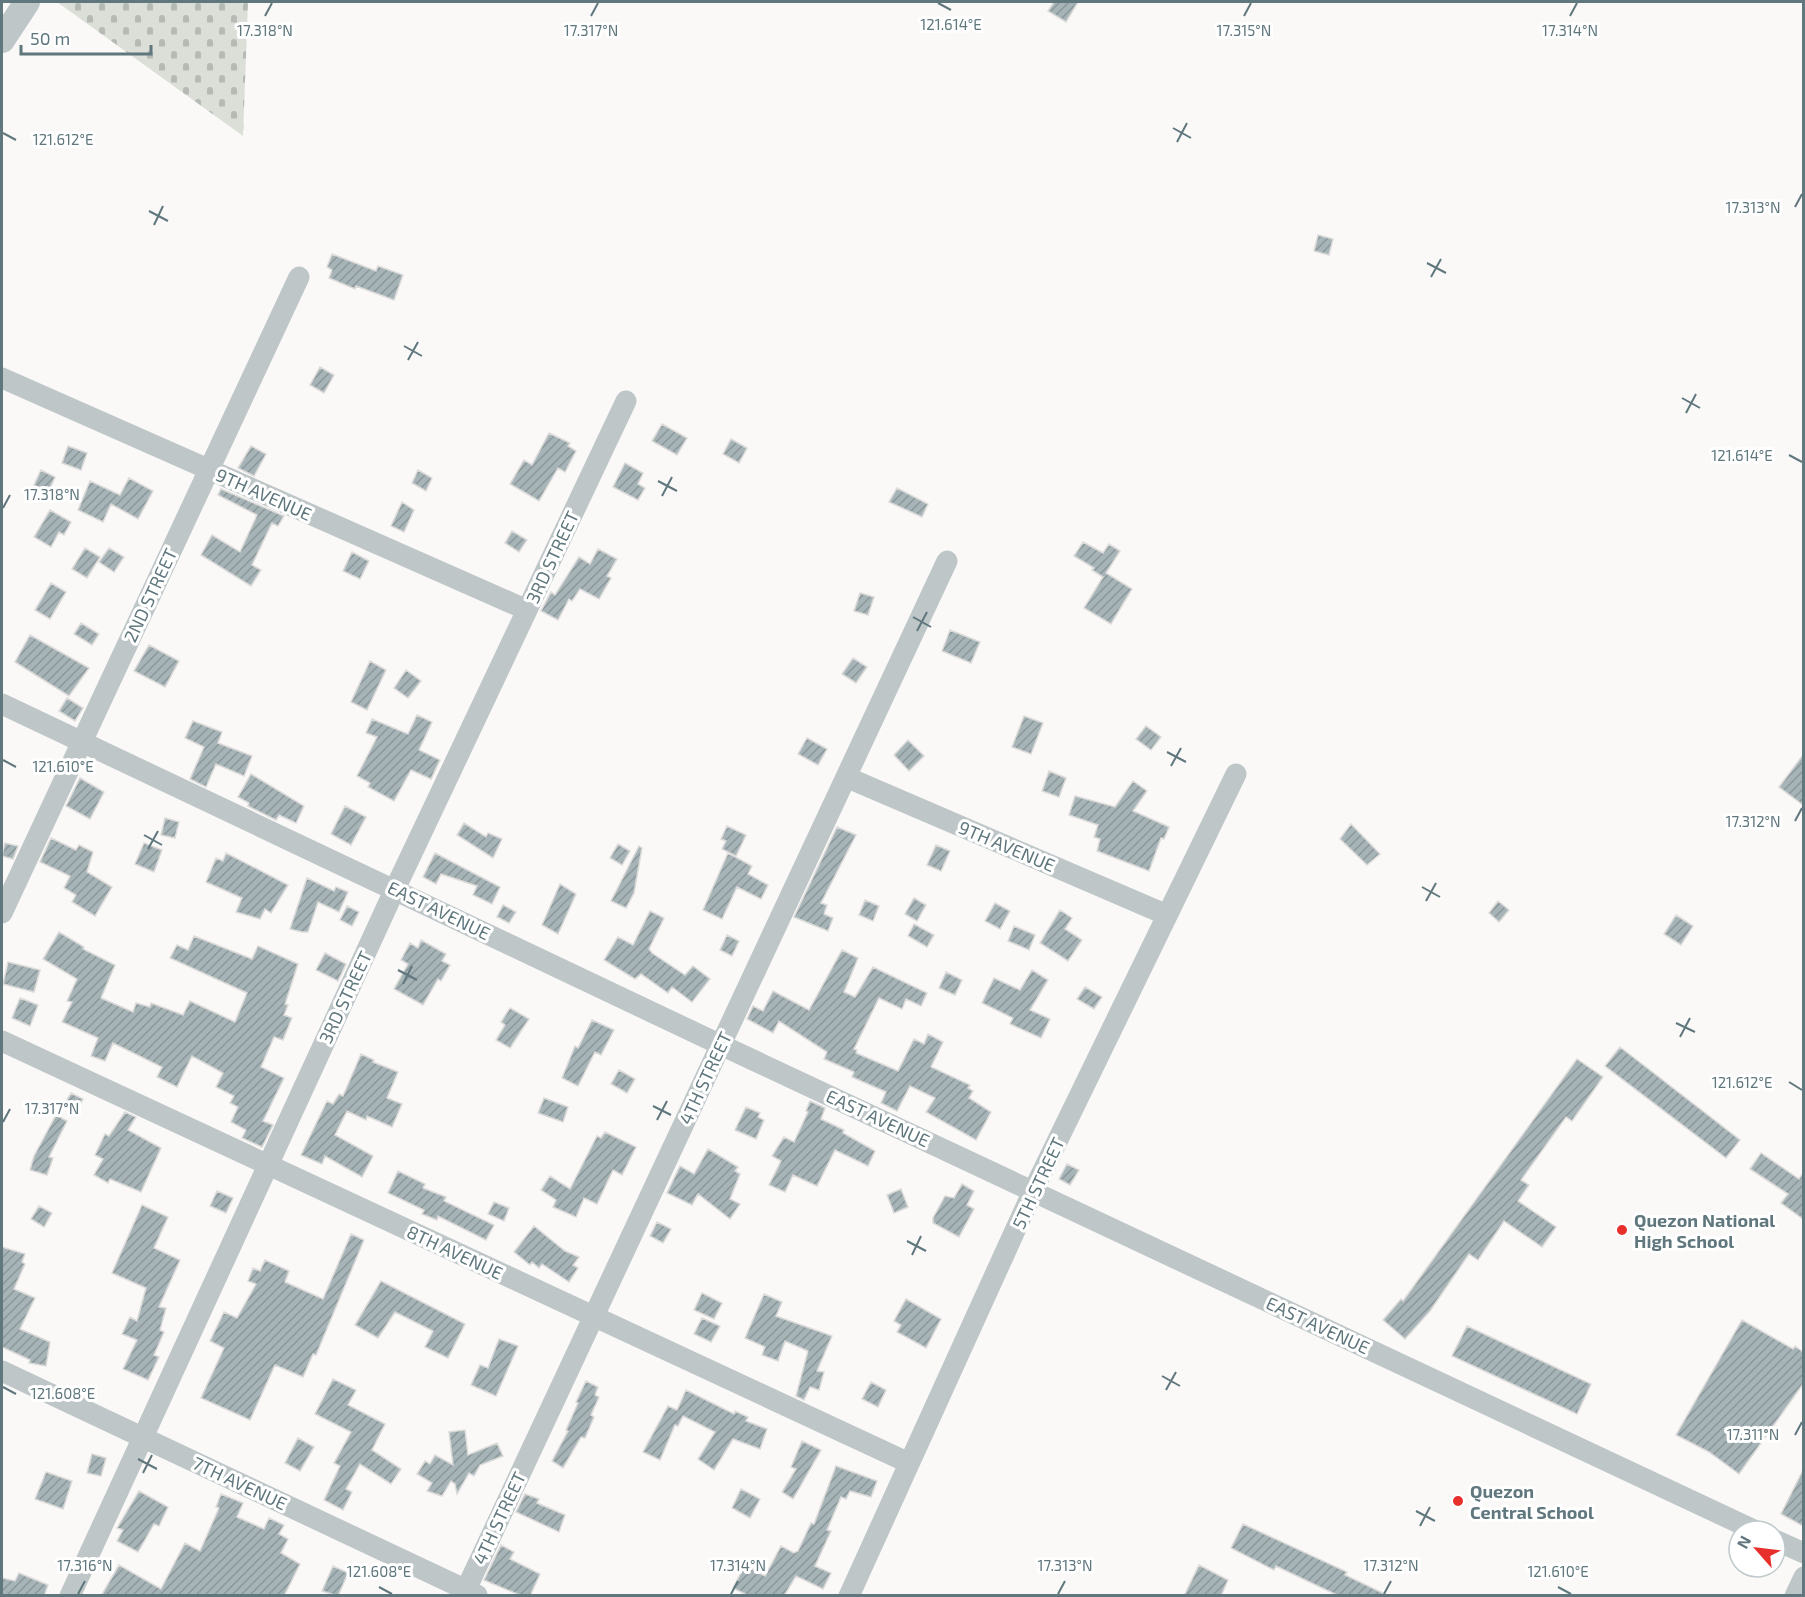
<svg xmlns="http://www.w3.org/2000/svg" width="1805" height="1597" viewBox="0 0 1805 1597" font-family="'Exo 2',sans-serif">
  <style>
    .cemetery { fill: url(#cemetery-stones) }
    .building { fill: url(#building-hatch); stroke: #dcdbda; stroke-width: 1.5 }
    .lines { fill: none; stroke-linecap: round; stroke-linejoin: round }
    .minor { stroke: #bec6c8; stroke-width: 21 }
    .tertiary { stroke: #bec6c8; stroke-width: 26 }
    .ticks { fill: none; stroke: #5f777d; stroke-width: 2 }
    .poi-dot { fill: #e72f2b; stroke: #fff; stroke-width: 2 }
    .labels { text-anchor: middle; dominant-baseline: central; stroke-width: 6; stroke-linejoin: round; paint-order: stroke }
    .street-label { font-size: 18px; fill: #5f777d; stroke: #fff }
    .poi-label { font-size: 18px; font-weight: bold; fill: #5f777d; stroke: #fff; text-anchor: start }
    .ticks-label { font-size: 15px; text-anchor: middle; fill: #5f777d; stroke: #fff; stroke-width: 6; stroke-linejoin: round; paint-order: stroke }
  </style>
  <defs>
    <pattern id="cemetery-stones" width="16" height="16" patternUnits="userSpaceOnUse" patternTransform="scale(1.5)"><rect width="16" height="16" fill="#dbdfd7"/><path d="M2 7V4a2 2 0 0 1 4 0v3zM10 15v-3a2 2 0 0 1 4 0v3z" fill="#b5bab4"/></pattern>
    <pattern id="building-hatch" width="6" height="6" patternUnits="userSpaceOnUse" patternTransform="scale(1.5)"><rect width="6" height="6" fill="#a7b4b7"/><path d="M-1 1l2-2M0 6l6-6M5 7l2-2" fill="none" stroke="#8b979a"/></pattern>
  </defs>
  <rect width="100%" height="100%" fill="#faf9f8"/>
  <!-- cemetery -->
  <path class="cemetery" d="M57,2H248L243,136Z"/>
  <!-- building -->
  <path class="building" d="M1054,2H1078L1066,22L1048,11Z
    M1318,235L1333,239L1329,255L1314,251Z
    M332,254L376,271L378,266L403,275L394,300L356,286L355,289L329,278L332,270L327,267Z
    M320,367L334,375L324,393L310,385Z
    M662,424L687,438L677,455L652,441Z
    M549,433L570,443L568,446L576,451L565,472L558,468L539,501L510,484L524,460L532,465Z
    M731,439L747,448L739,463L723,454Z
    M68,446L87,453L81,470L62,463Z
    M251,446L266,454L254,476L238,468Z
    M625,463L643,473L638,484L645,488L638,500L613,487Z
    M41,470L55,477L48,493L34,485Z
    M418,470L432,478L426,491L412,483Z
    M129,478L153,491L138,519L111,504L103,522L78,510L90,481L120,495Z
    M897,488L928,504L922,517L889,502Z
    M221,489L284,516L278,526L272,523L252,565L261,570L251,586L201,555L212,535L240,552L257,515L218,495Z
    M402,502L414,510L404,532L391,526Z
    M50,510L71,522L64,535L59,532L51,547L34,537Z
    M512,531L527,540L519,552L505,543Z
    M1083,542L1103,553L1109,544L1120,551L1106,573L1132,589L1111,624L1084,608L1103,577L1092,570L1094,568L1074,556Z
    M85,548L100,557L87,578L72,569Z
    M109,548L124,557L114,572L99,562Z
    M598,549L617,559L607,576L611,578L599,599L580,589L572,601L569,599L558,620L541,611L551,592L555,595L579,557L590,564Z
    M352,552L369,561L360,579L343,571Z
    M51,583L66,592L50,619L35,610Z
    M860,593L874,597L868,615L854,611Z
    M81,623L99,634L92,645L74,634Z
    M950,630L980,642L971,663L942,651Z
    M30,635L89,668L69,696L15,662Z
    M149,645L179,661L165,687L134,671Z
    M853,658L867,667L856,683L842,674Z
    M370,661L386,670L367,710L351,702Z
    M406,670L421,681L408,698L394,688Z
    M67,698L83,708L75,721L59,711Z
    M417,715L432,722L419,750L440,760L431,779L411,770L394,801L368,787L370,783L357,776L377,737L366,733L372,719L408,734Z
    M1024,716L1043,723L1031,754L1012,747Z
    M193,721L222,732L218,743L252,756L244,776L216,764L206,787L190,779L204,747L185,738Z
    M1146,726L1161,737L1151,750L1136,739Z
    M807,738L827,749L818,765L798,754Z
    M908,740L924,756L909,771L894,755Z
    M1803,755V805L1779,787Z
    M1049,771L1066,778L1059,797L1042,791Z
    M251,774L304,806L296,823L279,815L276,820L248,806L249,803L238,797Z
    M80,778L104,792L90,819L66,806Z
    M1133,781L1147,791L1133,811L1169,827L1164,839L1161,838L1149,871L1097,851L1100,839L1094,837L1098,825L1069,815L1075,796L1115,807Z
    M345,806L366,817L351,845L331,834Z
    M165,818L179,822L175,838L161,835Z
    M464,823L486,837L488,833L502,839L493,858L457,835Z
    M1351,824L1380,854L1367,865L1340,839Z
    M727,826L746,835L736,856L722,849L726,841L721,839Z
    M837,827L856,835L821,903L827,905L824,914L833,918L828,931L794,917Z
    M51,838L76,850L79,845L93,852L87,872L112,887L95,916L72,902L76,895L64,888L70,876L40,862Z
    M5,843L18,846L13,859L2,856Z
    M144,843L162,850L154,872L135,864Z
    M618,844L630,851L622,865L610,858Z
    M936,845L950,851L941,871L927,865Z
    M639,846L642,848L634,893L626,908L611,901Z
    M226,853L288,885L271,913L265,909L260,919L236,912L242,898L206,882L216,858L223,861Z
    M435,853L500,887L492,904L473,895L477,886L441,874L436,884L423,877Z
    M728,853L752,866L748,874L768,885L761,899L737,887L722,919L703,910Z
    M307,878L334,891L336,887L348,892L339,912L318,902L308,932H302L290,929Z
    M560,884L576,894L558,934L542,925Z
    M914,898L926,905L917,921L905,914Z
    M865,900L879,906L873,921L859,915Z
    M1498,901L1509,910L1499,922L1489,913Z
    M995,903L1010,911L1000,929L985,921Z
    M503,905L516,912L509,923L497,917Z
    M347,906L359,912L352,926L340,920Z
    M1060,910L1072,918L1065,929L1082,940L1068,961L1040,943Z
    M650,911L664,918L649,949L652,953L685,975L693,966L710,979L692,1002L672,987L668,993L641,974L635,979L604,960L618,937L633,945Z
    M1676,915L1693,926L1681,945L1664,934Z
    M914,924L934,935L927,947L908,936Z
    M1014,926L1035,935L1029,950L1008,941Z
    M59,932L84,947L83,949L115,965L101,998L133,1012L136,1003L150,1007L151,1003L183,1015L190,1001L235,1022L247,993L170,958L177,945L188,950L194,936L252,959L258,946L298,964L285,1004L288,1005L284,1015L292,1018L283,1040L274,1037L261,1067L284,1078L263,1121L273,1125L262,1147L242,1138L246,1130L231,1122L238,1107L230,1103L234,1096L216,1087L223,1073L192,1056L177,1087L157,1077L162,1067L113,1043L105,1061L91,1056L98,1038L62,1022L72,1002L67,1001L77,979L43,959Z
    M727,935L739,941L732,956L720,950Z
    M421,940L446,954L442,961L450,965L441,981L438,979L423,1005L394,989L408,964L401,960L410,943L418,948Z
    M842,950L858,958L844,992L855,997L873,967L927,993L921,1006L906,999L902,1009L879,998L854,1049L857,1050L856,1053L898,1071L914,1039L924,1044L928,1034L943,1042L931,1067L970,1085L968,1088L973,1091L969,1098L991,1112L976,1140L926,1112L935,1098L910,1086L897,1111L881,1103L886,1092L852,1077L854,1072L824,1059L827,1052L779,1021L773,1033L747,1019L753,1006L763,1011L773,991L809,1010Z
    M325,953L346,964L338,981L316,970Z
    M8,962L40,970L34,992L3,984Z
    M1032,970L1048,980L1030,1010L1050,1019L1041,1038L1010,1024L1013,1018L982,1003L994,978L1020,990Z
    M946,972L962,980L955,995L939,988Z
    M1085,987L1102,997L1094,1009L1077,999Z
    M20,998L38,1005L30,1026L12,1018Z
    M510,1008L529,1019L510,1048L496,1040L505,1025L501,1022Z
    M592,1020L614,1030L601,1055L595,1052L578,1086L562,1078L575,1046L578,1048Z
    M1620,1047L1740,1140L1726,1158L1605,1066Z
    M361,1054L374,1060L373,1062L398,1072L387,1098L402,1104L392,1127L367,1116L366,1120L347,1111L335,1135L373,1156L362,1177L325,1156L322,1164L301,1155L327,1101L333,1104L339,1094L343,1096Z
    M1577,1059L1603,1077L1572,1121L1566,1117L1521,1180L1529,1185L1518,1201L1556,1227L1542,1247L1504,1221L1478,1260L1469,1254L1430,1311L1405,1339L1383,1320L1401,1299L1403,1301Z
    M619,1070L635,1079L627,1093L611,1084Z
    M71,1093L83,1099L76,1112L64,1105Z
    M544,1098L568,1107L563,1122L538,1113Z
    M810,1101L825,1108L821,1119L844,1130L843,1133L875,1151L868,1166L835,1150L817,1186L793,1175L785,1192L769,1185L781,1161L772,1156L784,1137L794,1142L808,1112L806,1111Z
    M746,1107L760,1113L758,1117L764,1120L756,1139L735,1130Z
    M125,1112L136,1117L128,1130L161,1148L141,1192L110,1179L108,1183L94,1175L103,1159L95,1155L105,1134L109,1136Z
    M56,1115L67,1121L49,1157L53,1158L47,1175L30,1170L34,1156Z
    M605,1132L636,1147L622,1175L613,1170L597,1204L584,1198L576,1217L553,1207L556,1200L541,1190L550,1176L570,1189L597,1136L601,1138Z
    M708,1149L738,1167L735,1171L740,1174L730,1199L740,1204L730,1219L698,1194L692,1205L667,1193L680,1166L694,1174Z
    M1761,1153L1799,1179L1803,1173V1219L1781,1203L1788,1194L1750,1169Z
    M1067,1164L1079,1170L1070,1185L1059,1179Z
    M398,1171L425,1184L423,1188L446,1197L444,1201L494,1225L486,1240L438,1216L437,1220L422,1214L424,1210L388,1193Z
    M962,1184L974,1191L967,1205L974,1209L959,1237L933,1223V1218L945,1196L954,1198Z
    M901,1189L908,1207L894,1213L887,1195Z
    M217,1191L233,1198L226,1213L210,1206Z
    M494,1202L509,1208L504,1221L488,1214Z
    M142,1205L168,1217L154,1248L180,1260L159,1307L166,1308L160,1330L164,1332L154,1355L159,1357L148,1380L123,1369L137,1340L122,1334L130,1317L137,1321L146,1288L112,1273Z
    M39,1206L52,1213L44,1227L31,1219Z
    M657,1222L671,1229L663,1243L650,1236Z
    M534,1226L565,1251L579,1257L573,1265L578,1268L569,1282L542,1264L539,1268L532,1262L530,1265L514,1252Z
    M351,1234L364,1240L316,1355L313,1354L303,1377L275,1365L250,1420L201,1398L224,1348L210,1341L224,1312L237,1318L256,1284L248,1281L253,1268L260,1271L265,1260L289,1271L285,1282L323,1299Z
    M2,1247L25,1254L22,1262L25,1264L14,1289L35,1298L20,1329L50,1342L46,1366L29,1363L30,1360L2,1347Z
    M381,1281L465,1324L448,1358L425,1347L433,1331L395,1312L378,1338L355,1325Z
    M702,1293L722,1303L714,1319L694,1310Z
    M764,1294L782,1302L776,1316L832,1336L817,1371L824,1372L819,1390L810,1387L804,1400L796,1396L808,1351L785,1341L778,1361L762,1355L765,1347L745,1338Z
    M906,1299L941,1319L926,1348L897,1332L901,1325L894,1321Z
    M702,1318L720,1326L711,1342L694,1334Z
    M1742,1320L1793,1349L1795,1346L1803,1352V1384L1739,1474L1709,1452L1676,1435Z
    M1467,1326L1591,1384L1577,1414L1452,1356Z
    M499,1339L518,1346L496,1396L471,1385L480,1365L488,1368Z
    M333,1379L356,1390L348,1405L385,1424L372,1450L401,1469L391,1484L360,1464L346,1489L352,1492L343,1510L324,1500L340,1466L334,1463L351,1432L315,1414Z
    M586,1381L598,1387L595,1395L599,1397L591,1415L594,1417L585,1438L581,1437L563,1468L552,1461L568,1431L566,1430L578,1403L576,1402Z
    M871,1382L886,1390L878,1407L862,1399Z
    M686,1390L734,1414L735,1411L748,1417L746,1421L767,1429L760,1449L733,1439L714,1470L698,1459L715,1432L683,1416L678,1426L675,1425L660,1460L643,1452L668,1406L677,1410Z
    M465,1430L468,1455L497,1443L503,1456L480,1465L474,1476L469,1473L457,1494L455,1484L451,1481L442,1496L427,1491L432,1483L417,1474L425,1461L430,1464L435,1455L453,1465L449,1432Z
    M298,1438L314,1447L300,1471L285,1463Z
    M802,1441L821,1450L793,1499L782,1492L796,1469L791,1467Z
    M92,1454L106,1458L101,1476L87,1473Z
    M836,1466L877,1481L871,1497L850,1491L846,1499L841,1497L827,1530L831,1531L815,1566L831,1573L823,1589L796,1576L784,1596H749L733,1588L745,1565L765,1576L781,1546L794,1553L798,1551L811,1523L814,1524Z
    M1803,1470V1526L1781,1514Z
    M46,1472L72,1481L63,1509L35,1499Z
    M741,1489L760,1499L750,1518L732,1508Z
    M139,1491L168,1507L159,1526L154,1524L138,1552L117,1541L123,1530L117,1528Z
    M221,1494L243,1503L237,1517L264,1529L269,1518L284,1525L279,1534L288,1539L281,1553L300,1564L284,1596H101L119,1565L161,1589L185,1543L200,1551L219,1508L216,1507Z
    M525,1494L539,1499L537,1503L565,1515L559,1532L516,1512Z
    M1243,1524L1347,1572L1345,1575L1389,1596H1339L1276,1566L1274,1570L1231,1548Z
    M501,1545L514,1552L510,1559L540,1574L530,1596H522L484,1580Z
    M1199,1565L1228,1580L1221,1596H1184Z
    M333,1566L348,1573L338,1596L322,1591Z
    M19,1573L48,1585L44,1596H2V1578L15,1581Z"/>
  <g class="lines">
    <!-- minor -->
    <path class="minor" d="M2,378L527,610
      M2,704L721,1045L1756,1531
      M846,777L1167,915
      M2,913L299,277
      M2,1041L909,1463
      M2,1371L477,1595
      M1775,1540L1804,1553
      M70,1596L395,889L626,401
      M463,1596L947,561
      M849,1596L1033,1191L1236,774
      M1795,1596L1804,1577"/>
    <!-- tertiary -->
    <path class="tertiary" d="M2,40L27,2"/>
  </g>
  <!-- ticks -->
  <path class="ticks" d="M938,3L951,10M265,16L272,3M591,16L598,3M1244,16L1251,3M1570,16L1577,3M1173,128L1191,138M3,133L16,140M1177,142L1187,123M1795,207L1802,194M149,211L168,221M154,225L163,206M1427,263L1446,273M1431,277L1441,259M404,346L422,356M408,360L418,342M1682,398L1700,408M1686,413L1696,394M1789,455L1802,462M658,481L677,491M662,496L672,477M3,508L10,495M913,617L931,627M917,631L927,612M1167,752L1186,762M3,760L16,767M1171,766L1181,748M1795,821L1802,808M144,835L162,845M148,849L158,831M1422,887L1440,897M1426,901L1436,883M398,970L417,980M403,984L412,966M1676,1023L1695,1032M1680,1037L1690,1018M1789,1082L1802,1090M653,1106L671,1115M657,1120L667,1101M3,1122L10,1109M907,1241L926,1251M912,1255L921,1236M1162,1376L1180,1386M3,1387L16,1394M1166,1390L1176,1372M1795,1435L1802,1422M138,1459L157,1469M143,1473L152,1455M1416,1511L1435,1521M1420,1526L1430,1507M379,1587L392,1594M1558,1587L1571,1594M78,1594L85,1581M731,1594L738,1581M1058,1594L1065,1581M1384,1594L1391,1581"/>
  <!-- markers -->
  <g class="poi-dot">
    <circle cx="1622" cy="1230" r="6"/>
    <circle cx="1458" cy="1501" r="6"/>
  </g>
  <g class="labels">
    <!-- street labels -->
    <g class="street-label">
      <text transform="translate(264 494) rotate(24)">9TH AVENUE</text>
      <text transform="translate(552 557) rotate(-65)">3RD STREET</text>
      <text transform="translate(150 595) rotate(-65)">2ND STREET</text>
      <text transform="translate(1007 846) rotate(23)">9TH AVENUE</text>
      <text transform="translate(439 910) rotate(26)">EAST AVENUE</text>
      <text transform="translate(345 997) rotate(-65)">3RD STREET</text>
      <text transform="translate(705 1078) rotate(-65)">4TH STREET</text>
      <text transform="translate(878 1118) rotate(25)">EAST AVENUE</text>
      <text transform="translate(1038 1183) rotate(-65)">5TH STREET</text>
      <text transform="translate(455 1252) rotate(25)">8TH AVENUE</text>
      <text transform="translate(1318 1325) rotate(25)">EAST AVENUE</text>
      <text transform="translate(240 1483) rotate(25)">7TH AVENUE</text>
      <text transform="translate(499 1518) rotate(-65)">4TH STREET</text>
    </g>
    <!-- poi labels -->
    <g class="poi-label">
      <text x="1634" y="1220">Quezon National<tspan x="1634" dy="21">High School</tspan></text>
      <text x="1470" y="1491">Quezon<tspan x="1470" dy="21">Central School</tspan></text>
    </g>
  </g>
  <g class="ticks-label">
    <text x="951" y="30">121.614°E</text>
    <text x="265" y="36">17.318°N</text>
    <text x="591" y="36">17.317°N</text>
    <text x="1244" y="36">17.315°N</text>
    <text x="1570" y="36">17.314°N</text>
    <text x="63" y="145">121.612°E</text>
    <text x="1753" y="213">17.313°N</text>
    <text x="1742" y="461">121.614°E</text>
    <text x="52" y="500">17.318°N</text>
    <text x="63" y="772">121.610°E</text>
    <text x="1753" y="827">17.312°N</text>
    <text x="1742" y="1088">121.612°E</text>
    <text x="52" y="1114">17.317°N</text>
    <text x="63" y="1399">121.608°E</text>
    <text x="1753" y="1440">17.311°N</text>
    <text x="85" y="1571">17.316°N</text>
    <text x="738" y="1571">17.314°N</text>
    <text x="1065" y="1571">17.313°N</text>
    <text x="1391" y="1571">17.312°N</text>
    <text x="379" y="1577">121.608°E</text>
    <text x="1558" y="1577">121.610°E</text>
  </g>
  <!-- border -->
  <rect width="1805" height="1597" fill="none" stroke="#5f777d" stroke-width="6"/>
  <!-- north arrow -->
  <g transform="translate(1757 1549) rotate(298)"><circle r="28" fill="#ffffff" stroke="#bfc9cb" stroke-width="1.5"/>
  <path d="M0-4.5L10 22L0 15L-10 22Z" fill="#e72f2b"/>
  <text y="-9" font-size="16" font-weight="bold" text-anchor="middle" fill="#5f777d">N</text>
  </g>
  <!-- scale -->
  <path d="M21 45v9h130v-9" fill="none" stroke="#5f777d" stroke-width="3"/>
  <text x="30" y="45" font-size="18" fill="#5f777d" stroke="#ffffff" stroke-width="4.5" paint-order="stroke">50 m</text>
</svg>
